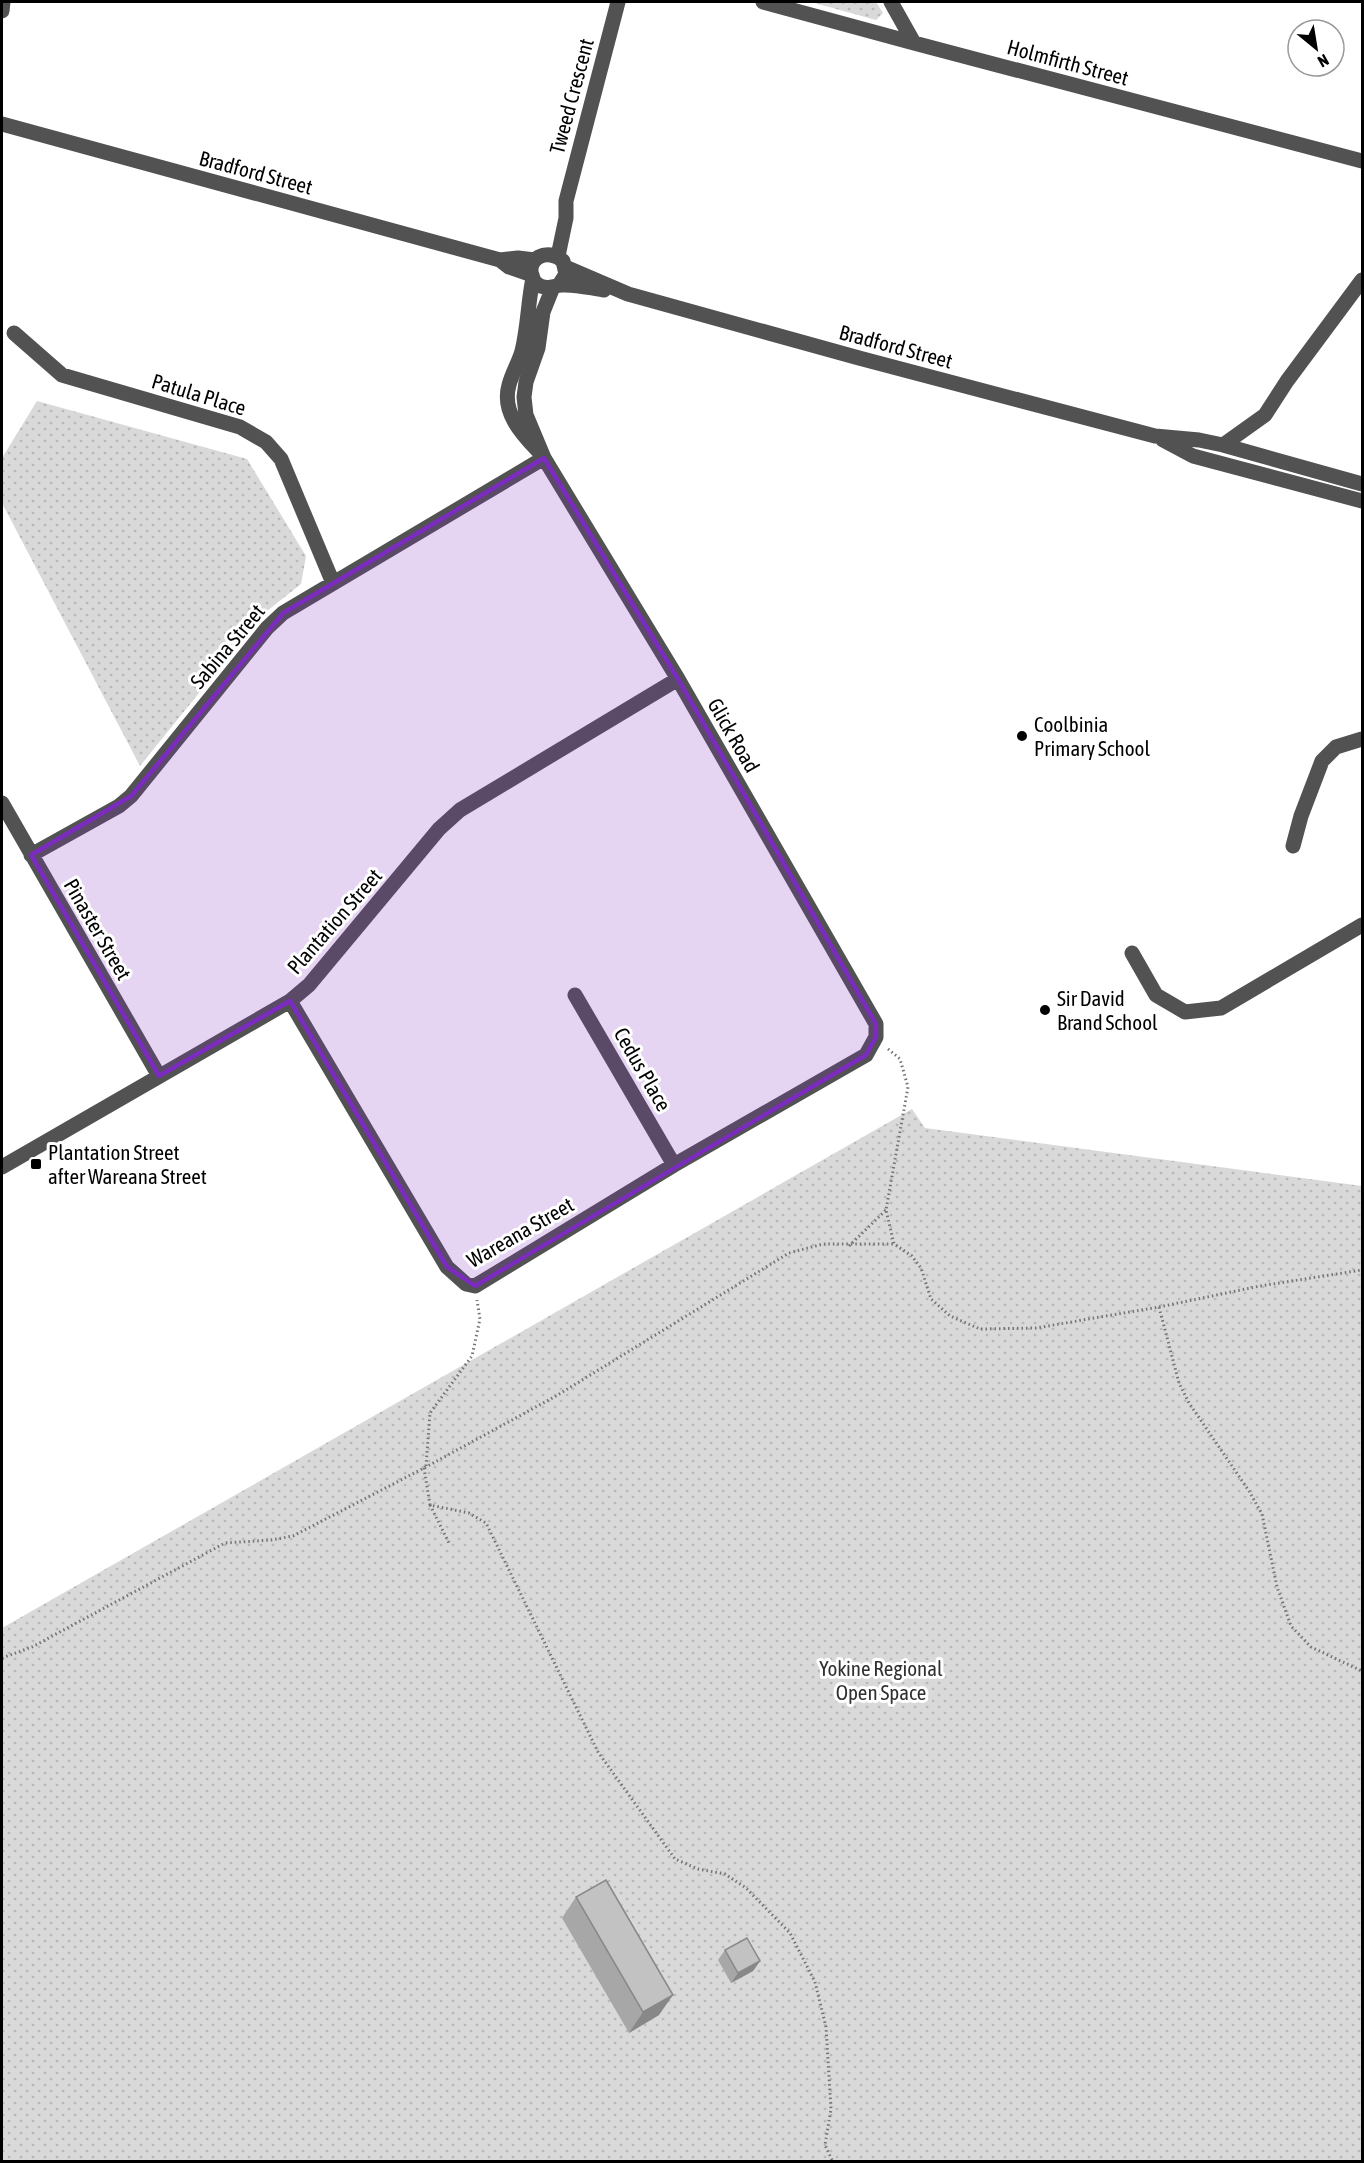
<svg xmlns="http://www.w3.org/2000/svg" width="1364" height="2163" viewBox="0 0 1364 2163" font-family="'Asap Condensed',sans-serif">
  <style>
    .park { fill: url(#park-dots) }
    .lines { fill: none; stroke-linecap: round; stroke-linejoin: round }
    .path { stroke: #747474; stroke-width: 3; stroke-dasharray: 1.5 3; stroke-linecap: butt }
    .minor { stroke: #525252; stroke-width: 15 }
    .wall { fill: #a7a7a7 }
    .shaded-wall { fill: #888 }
    .building { fill: #c2c2c2; stroke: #888; stroke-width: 1.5 }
    .marked { fill: #7b2cbf; fill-opacity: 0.2; stroke: #7b2cbf; stroke-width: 4.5; stroke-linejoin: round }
    .poi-dot { fill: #000; stroke: #fff; stroke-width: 2 }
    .labels { text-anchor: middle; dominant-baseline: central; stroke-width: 6; stroke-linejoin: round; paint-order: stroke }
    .street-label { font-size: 21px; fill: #000; stroke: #fff }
    .poi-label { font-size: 21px; fill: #000; stroke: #fff; text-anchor: start }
    .park-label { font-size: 21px; fill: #303030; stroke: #fff }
  </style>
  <defs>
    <pattern id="park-dots" width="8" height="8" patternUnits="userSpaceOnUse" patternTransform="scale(1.5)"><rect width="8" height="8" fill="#d9d9d9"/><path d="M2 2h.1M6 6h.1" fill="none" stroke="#b8b8b8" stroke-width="1.8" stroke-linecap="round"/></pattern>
  </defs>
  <rect width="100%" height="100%" fill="#fff"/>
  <!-- park -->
  <path class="park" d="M811,2H876L883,13L876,20Z
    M37,401L247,459L306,556L301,584L262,615L140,766L2,503V458Z
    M912,1109L925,1128L1362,1186V2161H2V1628Z"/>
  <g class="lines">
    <!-- path -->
    <path class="path" d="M888,1049L900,1059L908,1087L886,1210L894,1244L912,1256L921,1268L931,1299L950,1316L980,1329L1036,1328L1159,1307L1179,1383L1189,1403L1249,1491L1262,1514L1277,1587L1291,1626L1311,1647L1362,1671
      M849,1246L886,1210
      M1159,1307L1260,1286L1362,1270
      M426,1466L430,1413L472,1356L480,1319L477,1300
      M424,1468L430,1505L469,1513L486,1523L598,1752L675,1859L698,1869L725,1874L746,1888L790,1933L815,1982L826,2027L831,2109L825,2145L833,2162
      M430,1505L450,1545
      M2,1658L32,1647L225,1543L271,1540L293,1536L424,1468L556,1396L789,1253L823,1244H894"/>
    <!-- minor -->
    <path class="minor" d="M763,2L914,43L1362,161
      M891,2L914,43
      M2,11L3,2
      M2,124L500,260L509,267L532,275
      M558,256L566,218V201L618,2
      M500,260L518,258L535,260
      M565,267L628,294L859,358L1155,436L1199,440L1223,445L1362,484
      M533,278C528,302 528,327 522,351C519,362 512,373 509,385C501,413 523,435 540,453
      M559,285L566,274L563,261C548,247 524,258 533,279C535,283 539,286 544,287C551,289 555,285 562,285C575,284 590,288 604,290
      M14,333L62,375L240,427L266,442L281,459L333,583
      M1163,440L1193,456L1362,501
      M1223,445L1265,415L1287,381L1362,280
      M2,803L159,1076
      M1293,846L1301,816L1322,761L1336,747L1362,739
      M31,855L119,806L131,796L267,628L283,613L544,458
      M1132,953L1156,995L1185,1012L1221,1008L1362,925
      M575,995L674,1165
      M290,1001L447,1267L466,1284L475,1286L674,1165L866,1055L876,1037V1024L678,679L544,458L526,415L524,397L526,382L538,348L543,312L553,287
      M2,1167L290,1001L309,985L439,829L460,810L678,679"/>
  </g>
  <!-- wall -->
  <path class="wall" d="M576,1897L659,2015L629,2033L562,1918Z
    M725,1950L760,1961L753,1971L731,1983L718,1960Z"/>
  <!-- shaded-wall -->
  <path class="shaded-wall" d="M760,1961L753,1971L731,1983L738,1973Z
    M673,1995L659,2015L629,2033L643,2012Z"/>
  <!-- building -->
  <path class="building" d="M606,1880L673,1995L643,2012L576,1897Z
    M747,1938L760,1961L738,1973L725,1950Z"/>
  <!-- marked area -->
  <path class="marked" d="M544,458L678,679L876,1024V1037L866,1055L475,1286L447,1267L290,1001L159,1076L31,855L131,796L283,613Z"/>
  <!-- markers -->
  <g class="poi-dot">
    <circle cx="1022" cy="736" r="6"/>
    <circle cx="1045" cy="1010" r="6"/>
    <rect x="30" y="1158" width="12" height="12" rx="3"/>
  </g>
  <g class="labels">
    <!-- street labels -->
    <g class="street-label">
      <text transform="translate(1068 62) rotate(15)">Holmfirth Street</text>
      <text transform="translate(571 96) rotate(-75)">Tweed Crescent</text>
      <text transform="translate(256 172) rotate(15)">Bradford Street</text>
      <text transform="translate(896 346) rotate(15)">Bradford Street</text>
      <text transform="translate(199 394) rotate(17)">Patula Place</text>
      <text transform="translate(227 646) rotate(-50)">Sabina Street</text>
      <text transform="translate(734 735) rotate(60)">Glick Road</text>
      <text transform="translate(334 921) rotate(-49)">Plantation Street</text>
      <text transform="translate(98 929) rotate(60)">Pinaster Street</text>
      <text transform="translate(643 1069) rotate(60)">Cedus Place</text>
      <text transform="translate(520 1232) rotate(-30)">Wareana Street</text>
    </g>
    <!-- poi labels -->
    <g class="poi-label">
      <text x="1034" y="724">Coolbinia<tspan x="1034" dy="24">Primary School</tspan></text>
      <text x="1057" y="998">Sir David<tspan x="1057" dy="24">Brand School</tspan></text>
      <text x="48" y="1152">Plantation Street<tspan x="48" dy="24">after Wareana Street</tspan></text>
    </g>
    <!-- park labels -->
    <g class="park-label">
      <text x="881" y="1668">Yokine Regional<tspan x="881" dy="24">Open Space</tspan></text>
    </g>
  </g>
  <!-- border -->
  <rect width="1364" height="2163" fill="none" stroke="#000000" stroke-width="6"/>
  <!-- north arrow -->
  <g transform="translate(1316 48) rotate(150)"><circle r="28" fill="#ffffff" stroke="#999999" stroke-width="1.5"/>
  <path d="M0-4.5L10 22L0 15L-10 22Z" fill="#000000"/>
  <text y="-9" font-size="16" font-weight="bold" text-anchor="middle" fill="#000000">N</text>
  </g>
</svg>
